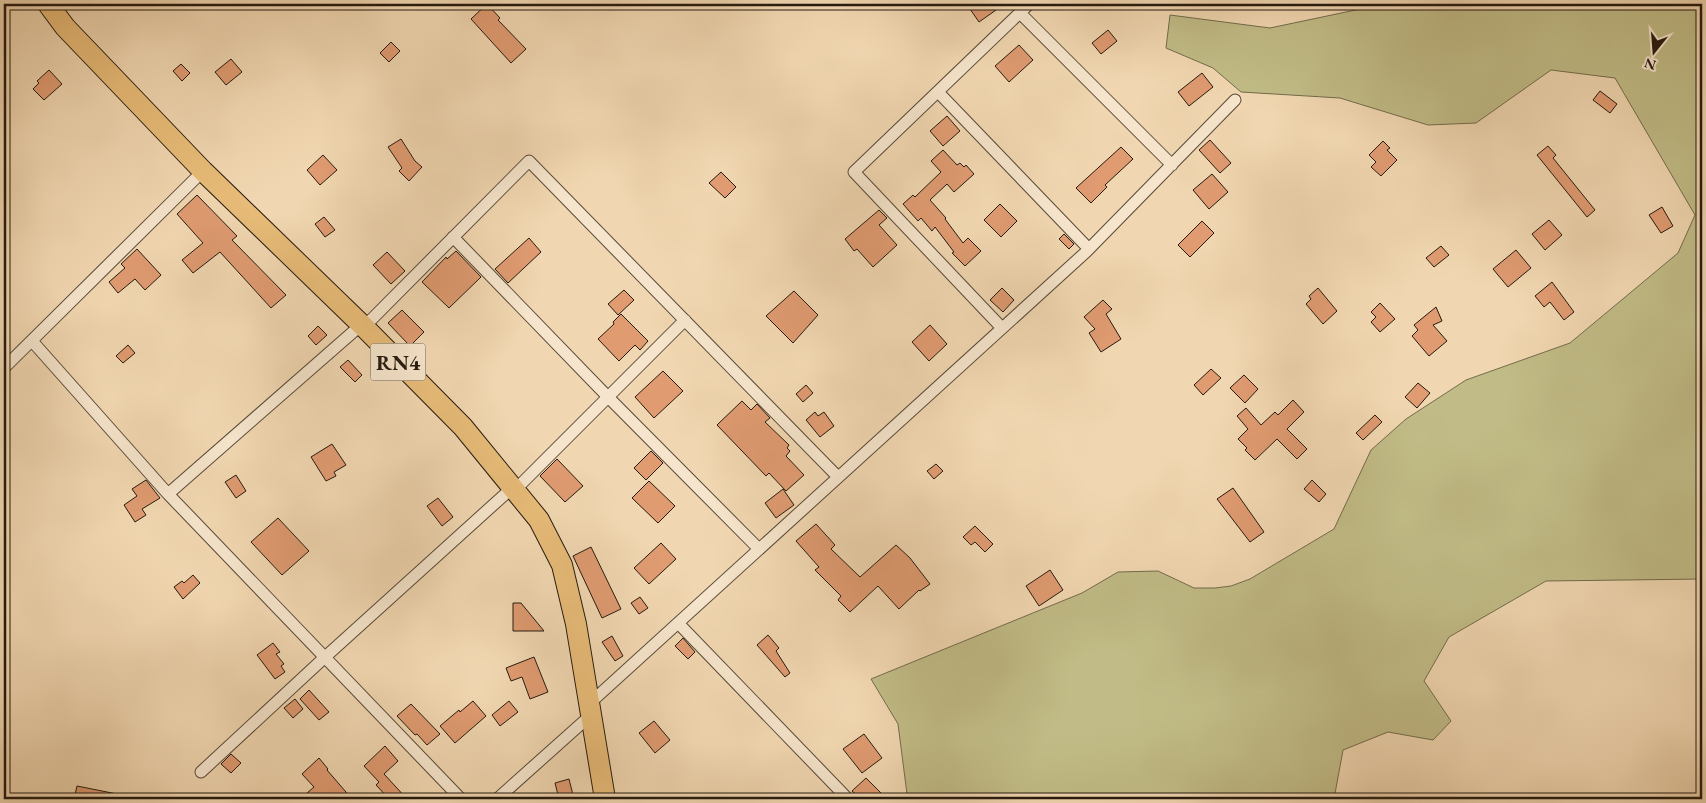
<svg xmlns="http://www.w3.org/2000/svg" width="1706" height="803" viewBox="0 0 1706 803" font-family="'EB Garamond',serif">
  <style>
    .green { fill: #c1bc87; stroke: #736b4c }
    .building { fill: #e09b71; stroke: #251a10 }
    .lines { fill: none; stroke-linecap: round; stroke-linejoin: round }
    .street-casing { stroke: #584938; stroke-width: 13 }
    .highway-casing { stroke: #251a10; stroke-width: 22 }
    .street { stroke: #f6e5cc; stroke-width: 11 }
    .highway { stroke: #e8bc78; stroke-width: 20 }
    .labels { text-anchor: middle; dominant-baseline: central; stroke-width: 4; stroke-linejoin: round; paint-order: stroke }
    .shield { fill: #f6e5cc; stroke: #645748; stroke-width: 1 }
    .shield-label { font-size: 21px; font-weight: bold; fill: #251a10 }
  </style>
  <rect width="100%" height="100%" fill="#f1d7b1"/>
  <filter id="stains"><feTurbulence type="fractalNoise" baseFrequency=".004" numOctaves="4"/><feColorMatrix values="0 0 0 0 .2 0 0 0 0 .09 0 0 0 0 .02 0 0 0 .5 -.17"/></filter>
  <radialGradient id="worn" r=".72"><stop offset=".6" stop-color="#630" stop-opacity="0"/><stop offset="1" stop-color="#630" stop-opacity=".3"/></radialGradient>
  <!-- green -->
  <path class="green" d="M1374,4H1702V25L1696,43L1702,52V579L1546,581L1449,637L1424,681L1451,721L1433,740L1388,732L1343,750L1334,799H901L907,794L898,724L871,679L1082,593L1118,572L1158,571L1194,588H1215L1231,586L1250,579L1334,529L1371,450L1406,419L1466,380L1570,343L1678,253L1695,215L1615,78L1551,70L1476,123L1428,125L1340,98L1241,92L1213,68L1166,48L1170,15L1270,28L1365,8Z"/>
  <!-- building -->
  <path class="building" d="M487,4L500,18L498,20L526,49L511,63L471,19Z
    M978,4H992L996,10L979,22L970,9Z
    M1108,30L1117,41L1101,54L1092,43Z
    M391,42L400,51L389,62L380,53Z
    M1019,45L1033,60L1009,82L995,66Z
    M231,59L242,72L226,85L215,72Z
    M181,64L190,73L182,81L173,71Z
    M49,70L62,84L44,100L33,89L39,83L37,81Z
    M1202,73L1213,87L1189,106L1178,92Z
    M1600,91L1617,104L1610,113L1593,100Z
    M947,116L960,131L943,146L930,131Z
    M401,139L415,161L422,167L409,181L399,171L402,168L388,147Z
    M1210,140L1231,163L1220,173L1199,150Z
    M1383,141L1390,148L1387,150L1397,160L1381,176L1371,167L1376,162L1369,155Z
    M1548,146L1556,155L1553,158L1595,210L1587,217L1537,155Z
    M1121,147L1133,159L1105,185L1107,187L1091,203L1076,188Z
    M943,150L957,165L960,163L964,167L966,165L974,174L954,192L947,184L930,200L946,218L945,219L963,243L968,238L981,251L965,266L952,253L954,252L935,227L932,231L921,218L918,221L903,204L913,195L915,197L941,172L931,161Z
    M323,155L337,170L320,185L307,170Z
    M721,172L736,187L725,198L709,183Z
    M1212,174L1228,192L1209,209L1193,190Z
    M197,195L237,236L232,240L286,295L271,308L220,252L193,273L182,260L203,243L177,214Z
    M1000,204L1017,221L1001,237L984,220Z
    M1662,207L1673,226L1661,233L1649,215Z
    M879,210L887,218L879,225L897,245L873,267L857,249L854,251L845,239Z
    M324,217L335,230L325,237L315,224Z
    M1549,220L1562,235L1545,250L1532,234Z
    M1202,221L1214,233L1190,257L1178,245Z
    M1064,234L1074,244L1069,249L1059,239Z
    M529,238L541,252L508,283L495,269Z
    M1441,246L1449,255L1434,267L1426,258Z
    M137,249L161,275L145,290L135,279L118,293L109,282L125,268L121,264Z
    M1516,250L1531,268L1508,287L1493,269Z
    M456,251L481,277L449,308L422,282L446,257L447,259Z
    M387,252L405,271L391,284L373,265Z
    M1552,282L1574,312L1564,320L1550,302L1544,307L1535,296Z
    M1002,288L1014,300L1003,312L990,300Z
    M1318,288L1337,311L1323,324L1306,304L1311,299L1309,296Z
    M624,290L634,300L618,315L608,304Z
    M794,291L818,315L793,343L766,316Z
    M1103,300L1112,309L1106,314L1121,339L1101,352L1089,333L1095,329L1084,317Z
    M1380,303L1395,319L1380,332L1371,322L1376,317L1371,312Z
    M1436,307L1442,321L1433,325L1447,341L1429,356L1412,336L1418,330L1414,325Z
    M402,310L424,332L410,346L388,323Z
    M621,314L648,341L640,350L635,345L619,361L598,339L614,324L613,322Z
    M930,325L947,344L929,361L912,342Z
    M318,326L327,335L316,345L308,336Z
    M128,345L135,353L123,363L116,356Z
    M348,360L362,375L355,382L340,367Z
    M1211,369L1221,378L1203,395L1194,385Z
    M663,371L683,391L654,418L635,397Z
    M1244,375L1258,389L1245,403L1230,388Z
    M1418,383L1430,393L1417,408L1405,397Z
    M806,385L813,393L803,402L796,394Z
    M1293,400L1304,412L1287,429L1307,449L1297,459L1277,439L1255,460L1245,450L1247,448L1238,439L1248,429L1237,416L1246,408L1261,425L1275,412L1278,415Z
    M742,401L751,410L757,404L770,418L765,422L789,445L787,448L790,451L786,456L804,475L786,491L769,473L766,476L717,425Z
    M815,412L818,416L824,412L834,426L820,437L806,420Z
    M1375,415L1382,422L1363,440L1356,433Z
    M332,444L346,465L334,472L336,476L326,481L311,457Z
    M651,451L663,463L646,480L634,468Z
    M557,459L583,486L565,502L540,476Z
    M936,464L943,471L934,479L927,471Z
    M236,475L246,491L236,498L225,482Z
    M146,480L160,498L142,509L146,515L135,522L124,505L137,496L132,489Z
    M1312,480L1326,494L1319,502L1304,489Z
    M649,481L675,506L658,523L632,498Z
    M1233,488L1264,532L1250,542L1217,499Z
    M783,489L794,505L776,518L765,503Z
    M438,498L453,517L442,526L427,506Z
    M278,518L309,551L282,575L251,542Z
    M816,524L835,545L831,549L860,577L896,545L910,558L930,584L920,591L919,590L899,609L878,586L850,612L838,600L841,596L815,570L819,567L796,541Z
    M975,526L993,544L985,552L975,542L971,545L963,537Z
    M661,543L676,559L649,584L634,568Z
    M591,547L621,609L602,618L573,556Z
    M1050,570L1063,590L1039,606L1026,586Z
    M193,575L200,583L183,599L174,587L182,581L184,583Z
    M640,597L648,608L639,614L631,603Z
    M513,603H521L544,631H513Z
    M768,635L779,648L776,651L790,673L785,677L757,645Z
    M612,636L623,656L615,661L602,642Z
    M683,638L695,652L688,659L675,646Z
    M273,643L280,652L276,654L284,664L281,666L285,672L275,679L257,655Z
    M534,657L548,692L530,699L522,677L511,681L506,668Z
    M309,690L329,712L319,720L300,699Z
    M295,699L303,709L293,718L284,708Z
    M473,701L486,716L455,743L440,726L459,710L460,712Z
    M509,701L518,712L500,726L492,715Z
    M411,704L440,734L427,745L417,734L415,735L397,716Z
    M654,721L670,740L655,753L639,733Z
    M864,734L882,758L862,773L843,749Z
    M385,746L398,761L384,774L407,799H389L376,785L379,782L364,766Z
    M231,754L241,763L231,773L221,764Z
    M319,758L328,769L327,770L352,799H300L314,787L302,774Z
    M866,778L887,799H861L852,791Z
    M569,779L574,799H559L555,783Z
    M77,786L117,794L116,799H74Z"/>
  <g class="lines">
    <!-- street casing -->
    <g class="street-casing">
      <path id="street" d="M1020,13L1172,165
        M938,92L1089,249
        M453,237L608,397L759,549
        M361,325L168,494L461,799
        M364,327L529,161L838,477
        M1002,328L854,172L1029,4
        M32,341L168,494
        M4,368L203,171
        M515,490L685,320
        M678,623L848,799
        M590,703L1086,252L1235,100
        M201,772L324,658L513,487
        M497,799L591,715"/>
    </g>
    <!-- highway casing -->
    <g class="highway-casing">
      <path id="highway" d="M48,4L65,27L203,171L364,327L463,427L539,520L562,565L576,624L605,799"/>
    </g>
    <!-- street -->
    <use href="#street" class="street"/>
    <!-- highway -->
    <use href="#highway" class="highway"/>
  </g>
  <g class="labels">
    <!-- shield labels -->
    <rect class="shield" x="370.5" y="343.5" width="55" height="37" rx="4"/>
    <g class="shield-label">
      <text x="398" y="362">RN4</text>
    </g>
  </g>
  <!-- margin -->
  <rect width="1706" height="803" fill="none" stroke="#f1d7b1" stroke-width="20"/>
  <rect x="5" y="5" width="1696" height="793" fill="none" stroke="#251a10" stroke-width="2.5"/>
  <rect x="10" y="10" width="1686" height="783" fill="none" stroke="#251a10"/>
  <!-- north arrow -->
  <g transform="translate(1654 52) rotate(197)" stroke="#f6e5cc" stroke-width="4" paint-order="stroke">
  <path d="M0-4L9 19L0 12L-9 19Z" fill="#251a10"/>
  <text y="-8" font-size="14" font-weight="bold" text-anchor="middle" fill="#251a10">N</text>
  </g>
  <rect width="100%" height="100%" filter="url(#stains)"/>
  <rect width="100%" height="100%" fill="url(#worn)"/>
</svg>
